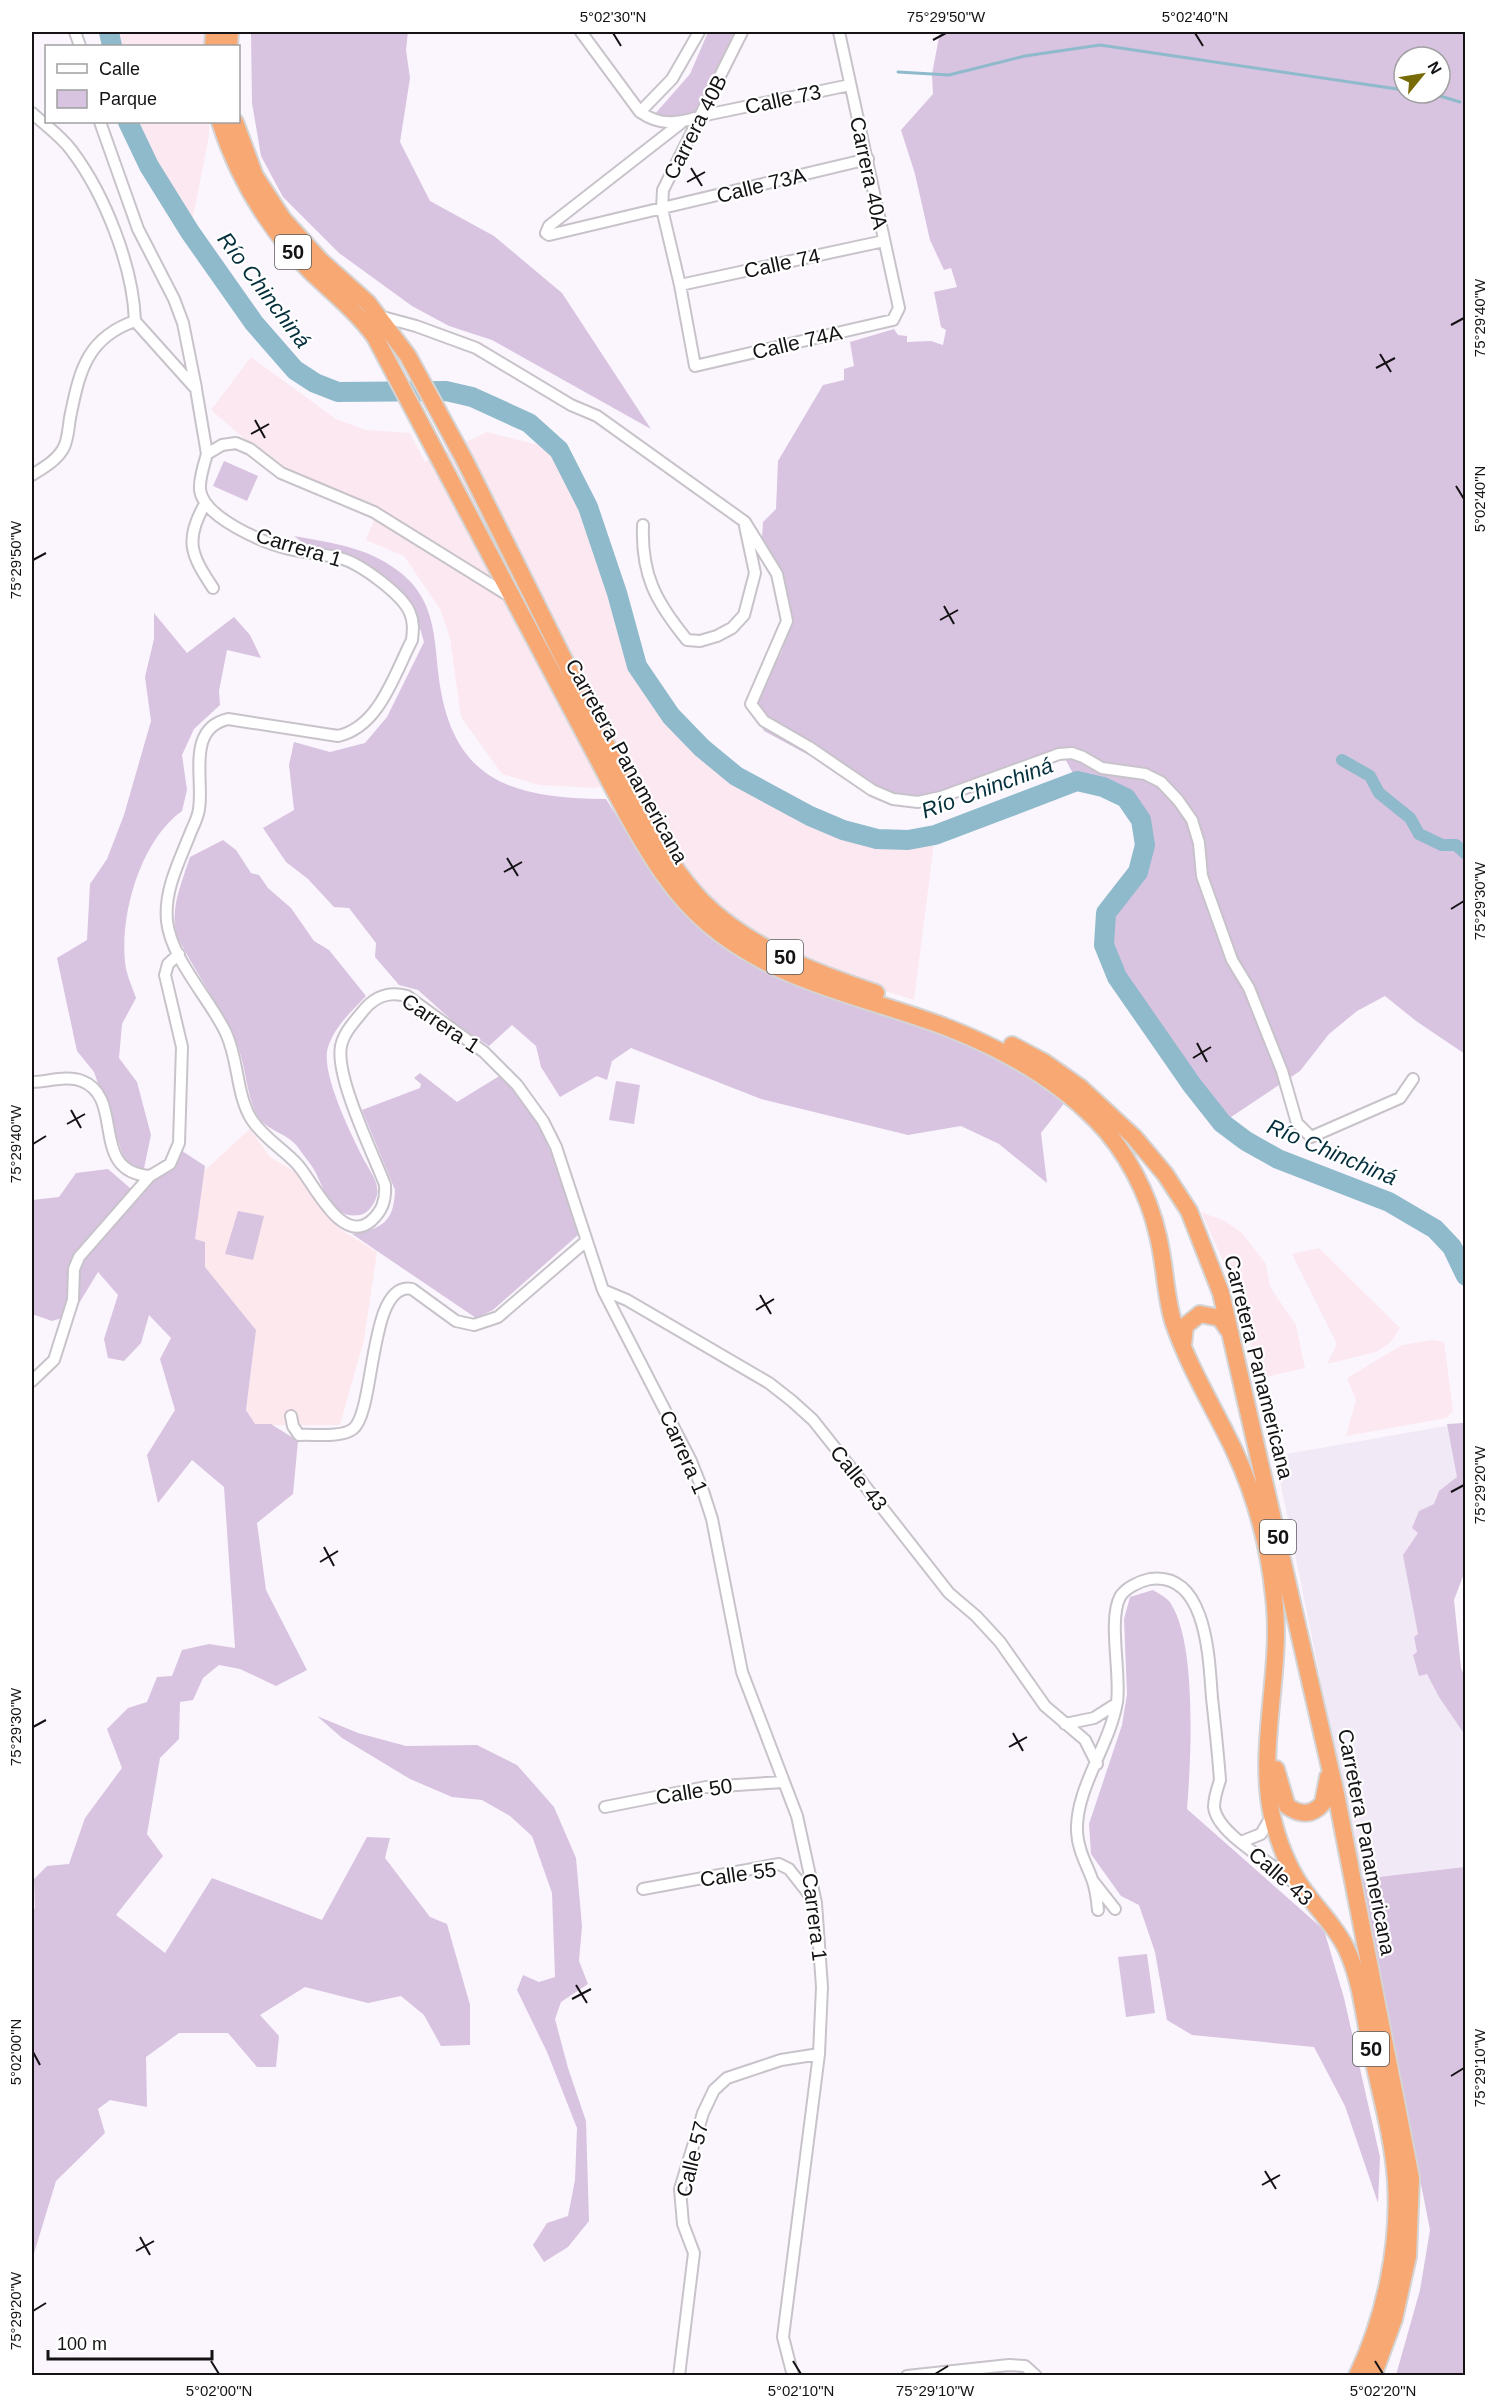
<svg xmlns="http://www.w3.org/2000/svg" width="1497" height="2407" viewBox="0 0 1497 2407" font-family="Helvetica,sans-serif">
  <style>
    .built { fill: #f2e9f6 }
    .industrial { fill: #fce8f0 }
    .education { fill: #fde8ed }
    .green { fill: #d8c3e0; fill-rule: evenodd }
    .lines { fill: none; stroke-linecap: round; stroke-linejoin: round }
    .stream { stroke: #8ebacb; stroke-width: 3 }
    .canal { stroke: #8ebacb; stroke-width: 12 }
    .river { stroke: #8ebacb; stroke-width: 20 }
    .minor-casing { stroke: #c8c3ca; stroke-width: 14 }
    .highway-casing { stroke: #d5d4d5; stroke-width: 20 }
    .minor { stroke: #fff; stroke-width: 10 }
    .highway { stroke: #f8a873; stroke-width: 16 }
    .ticks { fill: none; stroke: #141215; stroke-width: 2 }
    .labels { text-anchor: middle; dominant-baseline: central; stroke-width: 4.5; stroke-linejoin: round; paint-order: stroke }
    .shield { fill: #fff; stroke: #5a595b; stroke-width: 1.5 }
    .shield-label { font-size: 20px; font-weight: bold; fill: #141215 }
    .street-label { font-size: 21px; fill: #141215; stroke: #fff }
    .water-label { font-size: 22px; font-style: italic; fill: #042f3c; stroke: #fff }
    .neatline { fill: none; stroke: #141215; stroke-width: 2 }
    .ticks-label { font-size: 15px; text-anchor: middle; fill: #141215 }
  </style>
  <rect width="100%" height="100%" fill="#fbf6fd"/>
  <!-- built -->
  <path class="built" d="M1463,1423L1465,1475L1429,1543L1465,1722V1867L1361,1879L1275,1456Z"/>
  <!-- industrial -->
  <path class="industrial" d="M109,32H209V46H112Z
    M128,122H209V136L190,232L149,166Z
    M251,357L336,419L366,430L410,433L425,462L487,432L559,450L588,507L617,593L637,666L671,716L702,748L736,776L810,816L843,830L877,839L908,840L935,835L914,1000L837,976L765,942L723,911L685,868L631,776L596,788L539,785L502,774L461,717L450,638L440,609L404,556L366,540L378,510L280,469L211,410Z
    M1201,1212L1225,1221L1242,1233L1266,1264L1270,1287L1296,1325L1305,1368L1266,1377L1258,1373L1234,1285Z
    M1319,1248L1400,1328L1390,1343L1376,1352L1327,1364L1337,1344L1292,1254Z
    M1433,1340L1444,1342L1453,1411L1446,1418L1346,1436L1356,1400L1347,1378L1402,1345Z"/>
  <!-- education -->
  <path class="education" d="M250,1129L270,1157L306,1178L338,1228L377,1252L364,1340L340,1425H255L246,1410L256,1330L205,1267V1242L195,1239L204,1171Z"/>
  <!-- green -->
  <path class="green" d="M251,32H408L406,50L410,78L400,142L430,201L494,236L562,293L651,429L492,340L449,326L412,306L339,253L283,197L261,156L252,103Z
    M708,32H734L696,113L678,120L654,115L690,74Z
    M940,32H1465V1054L1416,1021L1385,996L1357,1011L1329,1034L1300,1071L1222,1123C1196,1093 1109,980 1104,945C1099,910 1122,899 1137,873C1150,851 1147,813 1125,798C1111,788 1093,785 1077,781L1062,753L932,803L888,798L764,731L755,715V703L782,651L787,623L762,537L763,522L776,509L778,461L823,385L844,380V369L854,366L850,342L894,329L898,335L907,336V342L931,341L943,345L946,330L941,327L934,292L957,287L951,268L944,270L930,240L915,174L901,130L933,94L932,74ZM1404,57H1440V93H1404Z
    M224,461L258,476L247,501L213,486Z
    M294,536C331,543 367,547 397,570C433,596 434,631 438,671C450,780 508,798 606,799L654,875L777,976L826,996L944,1034L996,1057L1032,1077L1066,1101L1041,1133L1047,1183L999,1144L961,1126L908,1135L761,1099L631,1048L612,1061L607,1080L597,1076L560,1097L541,1067L536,1046L512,1025L489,1046L456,1024L418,990L399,985L375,957L376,943L349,908L334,907L308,879L286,862L263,828L294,810L289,765L294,742L330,752L365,743L387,717L424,642L413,605L388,579L353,556L306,545Z
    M154,613L187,653L234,617L250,635L261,658L227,650L219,691L220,705L194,729L182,755L187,790L182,811C141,840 120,913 125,962C126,974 132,986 136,998L122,1024L119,1058L137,1082L151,1135L143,1173L126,1164L94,1072L77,1051L57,958L87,940L90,884L107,859L124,815L151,721L145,677L154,639Z
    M223,840L236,850L251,873L259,875L268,888L291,908L314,941L329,950L366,996C352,1011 335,1026 328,1047C320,1072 351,1134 363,1158C368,1168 380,1183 377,1195C375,1203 369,1213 360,1215C330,1220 324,1186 313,1168C308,1161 302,1153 297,1146C284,1131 265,1131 256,1113C246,1092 246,1068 238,1047C226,1016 206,988 190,960C185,950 176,938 175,927C172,903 183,879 190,857Z
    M420,1073L457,1102L501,1075C547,1122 559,1174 578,1235L493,1310L476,1318L352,1234C382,1229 394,1222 395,1190L362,1110L420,1088L421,1084L414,1078Z
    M616,1081L640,1085L634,1124L609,1120Z
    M179,1149L205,1166L195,1239L205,1242V1267L256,1330L246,1410L255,1424H271L298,1441L293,1494L257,1523L266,1590L307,1670L276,1686L240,1669L219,1665L203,1678L193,1700L180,1702L179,1739L160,1758L147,1834L163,1856L116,1915L165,1953L212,1878L322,1920L367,1837L390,1838L385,1858L430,1917L447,1924L470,2005V2045L441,2046L424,2015L401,1996L368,2003L305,1987L260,2015L279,2036L276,2067H257L228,2033H179L146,2057L147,2107L110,2100L98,2109L105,2133L56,2181L32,2260V1907L35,1909L34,1879L47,1866L69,1864L85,1818L122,1768L107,1729L128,1708L147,1702L157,1677L172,1676L182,1650L209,1644L235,1648L224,1487L192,1460L158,1503L147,1455L175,1410L160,1359L171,1338L149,1315L141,1343L124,1361L108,1358L104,1339L118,1295L98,1272L72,1315L52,1321L32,1314V1200L59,1197L76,1173L108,1169L130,1188L149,1181Z
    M238,1211L264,1216L253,1260L225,1254Z
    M1463,1423L1465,1571L1454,1600L1461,1668L1465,1677V1735L1439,1697L1427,1674L1419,1676L1413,1655L1417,1652L1414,1637L1418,1634L1403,1555L1418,1533L1412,1528L1419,1511L1434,1504L1439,1491L1457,1477L1447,1424Z
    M1153,1590C1159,1594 1168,1598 1171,1604C1197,1644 1191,1761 1187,1809L1324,1930L1344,1998L1380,2157L1378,2203L1345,2106L1314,2047L1192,2035L1167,2020L1155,1952L1139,1905L1121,1896L1091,1854L1089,1824L1122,1725L1127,1694L1124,1619L1130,1597Z
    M317,1716L358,1733L406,1746L477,1745L517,1765L554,1807L576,1858L582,1926L579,1961L588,1984L561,2002L555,2019L568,2068L586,2121L589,2221L568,2247L544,2262L533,2245L547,2223L568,2216L575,2180L577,2128L547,2052L517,1990L523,1975L539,1982L555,1977L552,1893L532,1836L510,1816L482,1800L452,1797L410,1779L342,1738Z
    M1465,1867V2375H1396L1420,2290L1430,2230L1361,1879Z
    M1147,1954L1155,2013L1126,2017L1118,1957Z"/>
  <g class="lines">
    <!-- stream -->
    <path class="stream" d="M898,72L949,75L1025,56L1100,45L1404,90
      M1430,93L1460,102"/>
    <!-- canal -->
    <path class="canal" d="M1342,760L1370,776L1379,793L1410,818L1419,834L1442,845H1456L1466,854"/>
    <!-- river -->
    <path class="river" d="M109,32L112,46
      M128,122L149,166L190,232L254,323L295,370L315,383L338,392L446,391L472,397L529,423L559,450L588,507L617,593L637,666L671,716L702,748L736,776L810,816L843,830L877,839L908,840L935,835L1077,781L1103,787L1126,798L1141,820L1145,845L1138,872L1106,913L1104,945L1117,977L1192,1085L1222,1123L1246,1141L1278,1159L1389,1202L1435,1229L1452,1247L1466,1276"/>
    <!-- minor casing -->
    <g class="minor-casing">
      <path id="minor" d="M75,32L80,46
        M581,32L640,112C660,126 678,124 701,116L850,85
        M742,32L663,190L662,209L680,285L695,366L893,320L899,308L839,32
        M640,112L672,79L699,32
        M32,113C45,125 61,136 72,151C105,195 133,266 135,321L196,389L207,454
        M100,122L138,229L174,299L183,323L196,388
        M681,123L549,226L546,233L549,235L868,159
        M680,285L884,241
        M379,316L416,326L476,348L571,405L597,416L745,522L777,574L787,621L751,704L764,721L809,747L872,790L893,799L918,802L941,797L1059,754L1072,753L1083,757L1102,768L1145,774L1161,782L1178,800L1192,820L1199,843L1202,876L1232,960L1249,988L1282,1071L1297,1123L1311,1137L1400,1098L1413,1079
        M207,454C204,464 199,479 200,490C204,518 264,543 289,549C307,553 325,554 343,559C362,565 403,595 410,613C414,622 413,631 412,640C394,675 379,727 338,736L228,719C186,729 204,778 199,809C198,818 193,826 190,834C179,862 164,890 167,921C171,959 210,999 226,1033C239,1061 236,1095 252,1120C264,1138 283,1149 297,1164C313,1181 341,1246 371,1221C382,1211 386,1201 385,1185C373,1153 335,1077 341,1046C344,1032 355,1021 363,1011C375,996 389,991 407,996L484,1052L517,1085L543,1121L556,1147L603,1290L691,1461L703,1491L712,1519L742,1672L797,1816L816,1903L822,1987L819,2054L783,2337L793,2376
        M207,454L222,445L236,443L250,449L281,473L374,512L511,597
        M32,475C43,468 56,461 63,449C69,439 68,425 71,413C80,368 89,337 135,321
        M205,504C184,540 191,555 213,588
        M643,525C641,575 656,602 687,640L700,641L717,636L732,628L744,615L755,573L745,526
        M32,1082C47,1082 67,1075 82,1081C126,1098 88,1172 150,1176
        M603,1290L627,1300L769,1383L792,1401L813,1420L840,1454L949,1593L976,1616L1000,1642L1045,1706L1085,1740L1097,1764
        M32,1381L54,1360L73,1300L74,1269L79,1257L150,1176L170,1164L179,1143L182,1047L165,975L168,964L179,954
        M291,1416L293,1426L299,1435C314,1434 341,1438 353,1429C376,1411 368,1280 412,1289L456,1321L474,1325L498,1317L585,1242
        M1065,1724L1094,1718L1116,1704
        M605,1807L706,1787L783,1782
        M1241,1842L1261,1834L1272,1815
        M1093,1881L1115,1909
        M643,1889L779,1864L789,1869L815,1902
        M1098,1910C1097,1900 1096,1889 1092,1879C1086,1863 1078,1850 1077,1832C1075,1789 1110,1745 1117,1702C1121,1674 1108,1620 1120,1597C1125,1588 1140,1581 1150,1579C1208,1571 1209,1662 1212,1698C1215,1725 1218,1753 1220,1780C1217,1789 1214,1798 1214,1807C1217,1835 1274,1863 1294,1883
        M679,2376L694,2253L683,2224L680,2189L703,2113L714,2090L727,2078L781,2060L819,2054
        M907,2376L1009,2365L1025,2366L1036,2376"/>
    </g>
    <!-- highway casing -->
    <g class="highway-casing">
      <path id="highway" d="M213,46L214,32
        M229,46L230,32
        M220,122C238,178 268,228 310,271C333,293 356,311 375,337L629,818C651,857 673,894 708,924C778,984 869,997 951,1029C1004,1050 1056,1079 1096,1120C1126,1150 1149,1195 1158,1236C1165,1264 1165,1294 1173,1321C1188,1366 1214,1408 1234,1450C1256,1497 1269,1546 1274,1597C1283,1669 1257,1746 1272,1816C1278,1841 1287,1865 1301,1886C1315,1907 1335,1925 1346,1948C1361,1979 1364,2016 1371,2049C1380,2092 1393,2137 1396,2181C1400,2246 1385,2317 1357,2376
        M235,122L255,176L283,219L321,261L368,303L408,356L464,459L640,812C659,844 677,875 703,902C749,948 816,973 876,993
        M1012,1045L1044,1062L1081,1088L1134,1137L1165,1174L1189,1211L1221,1293L1336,1794L1411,2178L1408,2256L1394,2319L1373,2376
        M1183,1345L1185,1326L1200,1314L1220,1318L1229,1331
        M1276,1769L1287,1806C1300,1815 1312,1816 1323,1803L1328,1777"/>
    </g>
    <!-- minor -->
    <use href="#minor" class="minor"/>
    <!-- highway -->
    <use href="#highway" class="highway"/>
  </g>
  <!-- ticks -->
  <path class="ticks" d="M613,33L621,46M1195,33L1203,46M933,40L946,33M691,168L702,186M687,182L705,172M1451,325L1464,318M1380,354L1391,372M1376,368L1395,358M255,420L265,438M251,434L269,424M1456,486L1464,499M33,560L46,553M944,606L954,624M940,620L958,610M507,858L518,876M504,872L522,862M1451,909L1464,901M1197,1043L1207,1062M1193,1058L1211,1047M71,1110L81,1128M67,1124L85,1114M33,1144L46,1136M760,1295L771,1314M756,1310L774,1299M1451,1492L1464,1485M324,1547L334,1566M320,1562L338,1551M33,1727L46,1720M1013,1733L1023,1751M1009,1747L1027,1737M576,1985L587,2003M572,1999L591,1989M33,2052L40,2065M1451,2076L1464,2068M1265,2171L1276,2189M1262,2185L1280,2175M140,2237L150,2255M136,2251L154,2241M33,2311L46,2303M211,2361L219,2374M793,2361L801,2374M1375,2361L1383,2374M935,2374L948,2366"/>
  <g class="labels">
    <!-- shield labels -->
    <g class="shield">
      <rect x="275" y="235" width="36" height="34" rx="4.5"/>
      <rect x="767" y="940" width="36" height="34" rx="4.5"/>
      <rect x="1260" y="1520" width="36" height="34" rx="4.5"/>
      <rect x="1353" y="2032" width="36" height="34" rx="4.5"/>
    </g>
    <g class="shield-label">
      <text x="293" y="252">50</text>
      <text x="785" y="957">50</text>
      <text x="1278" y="1537">50</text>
      <text x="1371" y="2049">50</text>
    </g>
    <!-- street labels -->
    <g class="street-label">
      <text transform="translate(783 99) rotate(-12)">Calle 73</text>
      <text transform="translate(695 127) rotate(-63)">Carrera 40B</text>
      <text transform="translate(869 173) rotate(78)">Carrera 40A</text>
      <text transform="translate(761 185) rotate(-14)">Calle 73A</text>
      <text transform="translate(782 263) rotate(-12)">Calle 74</text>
      <text transform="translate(797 342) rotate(-13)">Calle 74A</text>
      <text transform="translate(299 547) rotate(17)">Carrera 1</text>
      <text transform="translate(627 761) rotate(61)">Carretera Panamericana</text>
      <text transform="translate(441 1023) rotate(34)">Carrera 1</text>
      <text transform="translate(1259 1367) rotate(76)">Carretera Panamericana</text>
      <text transform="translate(684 1452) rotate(66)">Carrera 1</text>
      <text transform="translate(859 1478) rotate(51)">Calle 43</text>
      <text transform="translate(694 1791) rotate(-9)">Calle 50</text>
      <text transform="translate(1367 1842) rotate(79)">Carretera Panamericana</text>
      <text transform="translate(738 1874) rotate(-8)">Calle 55</text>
      <text transform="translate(1281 1876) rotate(41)">Calle 43</text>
      <text transform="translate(815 1917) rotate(83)">Carrera 1</text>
      <text transform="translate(692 2159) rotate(-76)">Calle 57</text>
    </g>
    <!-- water labels -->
    <g class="water-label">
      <text transform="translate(264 290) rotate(53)">Río Chinchiná</text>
      <text transform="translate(987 788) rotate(-20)">Río Chinchiná</text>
      <text transform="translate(1332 1152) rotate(23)">Río Chinchiná</text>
    </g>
  </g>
  <!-- border -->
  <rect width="1497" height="2407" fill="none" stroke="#ffffff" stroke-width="66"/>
  <!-- legend -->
  <rect x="45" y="45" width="195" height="78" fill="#ffffff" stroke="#a1a0a1" stroke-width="1.5"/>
  <rect x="57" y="64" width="30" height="9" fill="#ffffff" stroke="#a1a0a1" stroke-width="1.5"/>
  <text x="99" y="75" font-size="18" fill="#141215">Calle</text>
  <rect x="57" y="90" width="30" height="18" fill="#d8c3e0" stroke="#a1a0a1" stroke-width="1.5"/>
  <text x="99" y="105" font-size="18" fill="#141215">Parque</text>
  <!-- north arrow -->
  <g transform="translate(1422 75) rotate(60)"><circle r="28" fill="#ffffff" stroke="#a1a0a1" stroke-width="1.5"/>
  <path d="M0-4.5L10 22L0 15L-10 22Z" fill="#786b05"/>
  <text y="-9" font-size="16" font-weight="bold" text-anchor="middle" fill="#141215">N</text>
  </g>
  <!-- scale -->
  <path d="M48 2350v9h164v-9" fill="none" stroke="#141215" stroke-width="3"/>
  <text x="57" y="2350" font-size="18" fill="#141215" stroke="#ffffff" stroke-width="4.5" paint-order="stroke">100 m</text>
  <rect x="33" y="33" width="1431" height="2341" class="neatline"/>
  <g class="ticks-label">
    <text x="613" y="22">5°02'30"N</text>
    <text x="946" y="22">75°29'50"W</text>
    <text x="1195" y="22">5°02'40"N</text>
    <text transform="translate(1480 318) rotate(-90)" y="5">75°29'40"W</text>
    <text transform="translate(1480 499) rotate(-90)" y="5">5°02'40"N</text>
    <text transform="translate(16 560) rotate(-90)" y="5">75°29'50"W</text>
    <text transform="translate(1480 901) rotate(-90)" y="5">75°29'30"W</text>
    <text transform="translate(16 1144) rotate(-90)" y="5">75°29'40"W</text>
    <text transform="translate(1480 1485) rotate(-90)" y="5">75°29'20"W</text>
    <text transform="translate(16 1727) rotate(-90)" y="5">75°29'30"W</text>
    <text transform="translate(16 2052) rotate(-90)" y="5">5°02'00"N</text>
    <text transform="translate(1480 2068) rotate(-90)" y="5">75°29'10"W</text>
    <text transform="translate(16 2311) rotate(-90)" y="5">75°29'20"W</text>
    <text x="219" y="2396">5°02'00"N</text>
    <text x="801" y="2396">5°02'10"N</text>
    <text x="935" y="2396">75°29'10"W</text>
    <text x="1383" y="2396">5°02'20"N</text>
  </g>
</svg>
